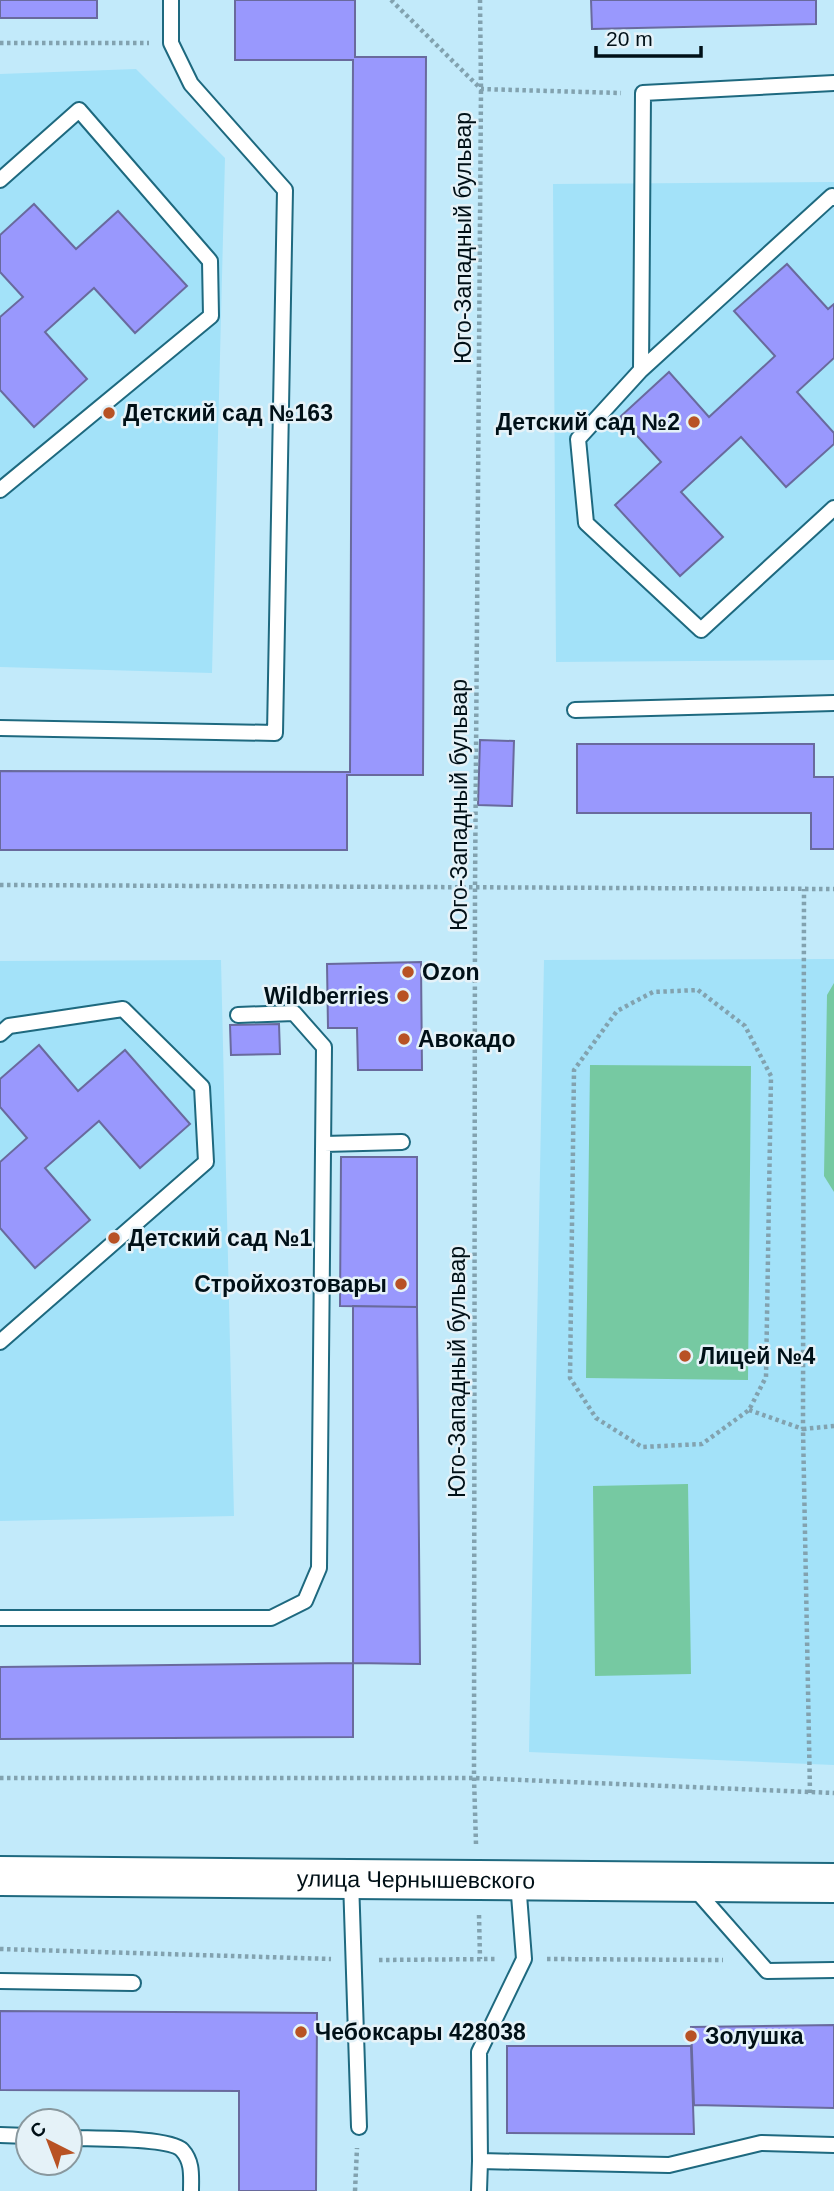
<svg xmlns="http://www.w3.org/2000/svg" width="834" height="2191" viewBox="0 0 834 2191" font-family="Helvetica,sans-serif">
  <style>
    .built { fill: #a3e2f9 }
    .green { fill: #76c9a2 }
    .building { fill: #9998fd; stroke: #696a9d; stroke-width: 2 }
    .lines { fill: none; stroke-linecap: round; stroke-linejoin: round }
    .service-casing { stroke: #1e697f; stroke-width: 18 }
    .secondary-casing { stroke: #1e697f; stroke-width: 42 }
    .path { stroke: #82a2af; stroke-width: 4.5; stroke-dasharray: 3.5 3.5; stroke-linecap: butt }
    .service { stroke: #fff; stroke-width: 14 }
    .secondary { stroke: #fff; stroke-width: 38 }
    .poi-dot { fill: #b85224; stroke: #e5f2f8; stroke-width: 2.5 }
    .labels { text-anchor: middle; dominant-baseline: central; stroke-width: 5; stroke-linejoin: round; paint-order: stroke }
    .street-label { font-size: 23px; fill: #001017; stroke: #e5f2f8 }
    .poi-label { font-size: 23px; font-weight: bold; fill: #001017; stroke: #e5f2f8; text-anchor: start }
  </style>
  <rect width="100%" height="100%" fill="#c2eafa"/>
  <!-- built -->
  <path class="built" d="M136,69L225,158L212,673L0,667V74Z
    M834,182V660L556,662L553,184Z
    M834,959V1765L529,1752L544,960Z
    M221,960L234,1516L0,1521V961Z"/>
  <!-- green -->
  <path class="green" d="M834,983V1192L824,1176L827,995Z
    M590,1065L751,1066L748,1380L586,1378Z
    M688,1484L691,1674L595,1676L593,1486Z"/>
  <!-- building -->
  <path class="building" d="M0,0H97V18H0Z
    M235,0H355V57H426L423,775H347V850H0V771L350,772L353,60H235Z
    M591,0H816V24L592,29Z
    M34,204L76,249L118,211L187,286L135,333L94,288L45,332L87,379L34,427L0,390V317L23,297L0,272V235Z
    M787,264L828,309L834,304V358L797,392L834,433V444L786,487L741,437L681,492L723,537L680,576L615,505L661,462L620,417L669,372L709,417L775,356L734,311Z
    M480,740L514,741L512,806L478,805Z
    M577,744H814V777H834V849H811V813H577Z
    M421,962L422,1070H358L357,1028H328L327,964Z
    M279,1024L280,1054L231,1055L230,1025Z
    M39,1045L78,1091L125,1050L190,1124L140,1168L99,1121L45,1168L90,1220L35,1268L0,1228V1162L27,1138L0,1107V1079Z
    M341,1157H417V1307L340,1306Z
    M353,1306L417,1307L420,1664L353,1663Z
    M353,1663V1737L0,1739V1667Z
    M0,2011L317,2013L316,2191H239V2091L0,2090Z
    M834,2025V2108L694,2105L691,2027Z
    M507,2046H691L694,2134L507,2133Z"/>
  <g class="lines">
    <!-- service casing -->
    <g class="service-casing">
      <path id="service" d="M0,180L79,110L210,261L211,316L0,490
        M834,198L832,196L641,370L578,439L586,523L701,630L834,508
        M641,370L643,93L834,83
        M575,710L834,703
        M0,728L275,733L285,190L191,84L171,43V0
        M0,1034L9,1026L123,1009L202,1087L206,1162L0,1342
        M324,1144L402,1142
        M0,1618H271L305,1601L319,1568L324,1047L294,1013L238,1015
        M351,1880L359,2127
        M518,1882L524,1959L479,2052L480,2161L669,2165L761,2143L834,2145
        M694,1888L767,1971L834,1970
        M0,1981L133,1983
        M0,2135L28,2136
        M70,2138C91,2139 169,2137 182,2150C193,2162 191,2176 191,2191
        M479,2191L480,2161"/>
    </g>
    <!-- secondary casing -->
    <g class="secondary-casing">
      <g id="secondary">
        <path id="s1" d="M0,1876L834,1883"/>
      </g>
    </g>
    <!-- path -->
    <path class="path" d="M391,0L481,89L621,93
      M0,43H149
      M0,885L834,889
      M698,990L745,1026L771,1076L766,1377L749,1410L702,1444L642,1447L596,1418L570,1378L574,1070L617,1011L653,992Z
      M749,1410L803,1429L804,889
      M0,1778H474L834,1793
      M810,1793L803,1429L834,1426
      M476,1844L474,1778L475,888L481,89L480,0
      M479,1915L480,1959
      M0,1949L331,1959
      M547,1959L723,1960
      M379,1960L496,1959
      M355,2191L357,2148"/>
    <!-- service -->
    <use href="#service" class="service"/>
    <!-- secondary -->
    <use href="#secondary" class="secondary"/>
  </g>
  <!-- markers -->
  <g class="poi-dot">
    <circle cx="109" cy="413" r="7"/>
    <circle cx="694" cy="422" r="7"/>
    <circle cx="408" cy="972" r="7"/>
    <circle cx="403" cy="996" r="7"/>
    <circle cx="404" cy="1039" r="7"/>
    <circle cx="114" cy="1238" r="7"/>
    <circle cx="401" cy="1284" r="7"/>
    <circle cx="685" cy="1356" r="7"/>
    <circle cx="301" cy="2032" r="7"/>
    <circle cx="691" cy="2036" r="7"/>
  </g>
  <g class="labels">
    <!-- street labels -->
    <g class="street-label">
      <text transform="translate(463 238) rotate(-90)">Юго-Западный бульвар</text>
      <text transform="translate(459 805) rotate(-90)">Юго-Западный бульвар</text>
      <text transform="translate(457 1372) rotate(-90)">Юго-Западный бульвар</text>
      <text stroke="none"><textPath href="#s1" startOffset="416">улица Чернышевского</textPath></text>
    </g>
    <!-- poi labels -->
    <g class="poi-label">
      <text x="123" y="413">Детский сад №163</text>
      <text x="680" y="422" text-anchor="end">Детский сад №2</text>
      <text x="422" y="972">Ozon</text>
      <text x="389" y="996" text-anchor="end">Wildberries</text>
      <text x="418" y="1039">Авокадо</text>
      <text x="128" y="1238">Детский сад №1</text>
      <text x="387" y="1284" text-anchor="end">Стройхозтовары</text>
      <text x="699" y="1356">Лицей №4</text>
      <text x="315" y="2032">Чебоксары 428038</text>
      <text x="705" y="2036">Золушка</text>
    </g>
  </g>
  <!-- north arrow -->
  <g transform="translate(49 2142) rotate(318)"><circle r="33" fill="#e5f2f8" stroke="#89989e" stroke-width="2"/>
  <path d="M0-5L12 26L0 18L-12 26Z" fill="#b85224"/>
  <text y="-10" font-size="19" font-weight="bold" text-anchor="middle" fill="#001017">С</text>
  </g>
  <!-- scale -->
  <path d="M596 46v10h105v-10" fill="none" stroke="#001017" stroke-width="3.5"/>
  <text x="606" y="46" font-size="21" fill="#001017" stroke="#e5f2f8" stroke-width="5" paint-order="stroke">20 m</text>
</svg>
